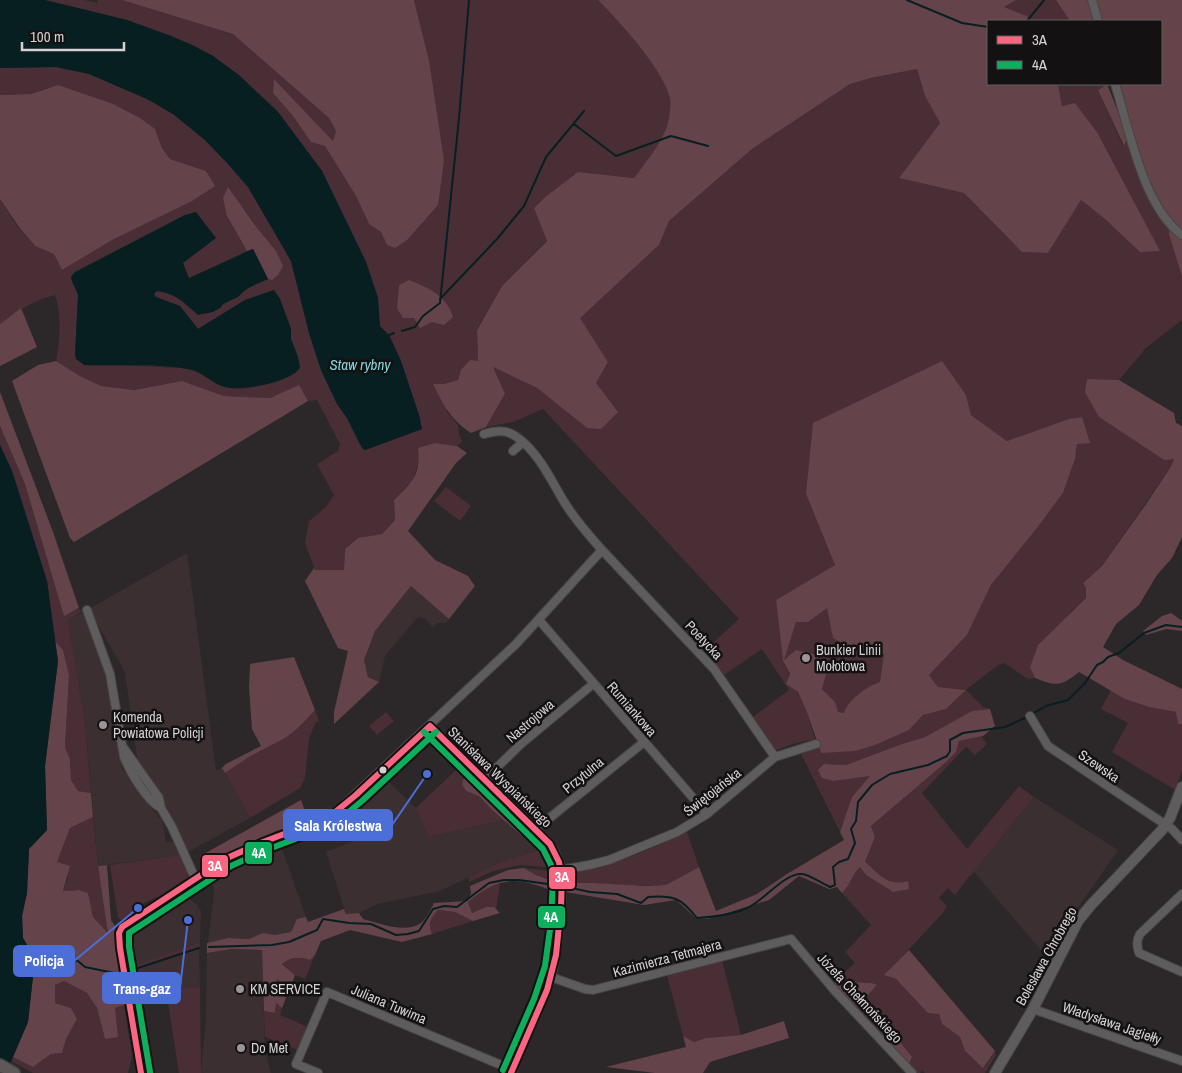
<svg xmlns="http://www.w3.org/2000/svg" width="1182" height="1073" viewBox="0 0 1182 1073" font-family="'Archivo Narrow',sans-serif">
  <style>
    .built { fill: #3b2f32 }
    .green { fill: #492e35; fill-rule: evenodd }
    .forest { fill: #65434b; fill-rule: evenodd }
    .water { fill: #071f21 }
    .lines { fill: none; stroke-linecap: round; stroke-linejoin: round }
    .stream { stroke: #071f21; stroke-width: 2 }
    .street-casing { stroke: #464444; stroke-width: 10 }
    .secondary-casing { stroke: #464444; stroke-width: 12 }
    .primary-casing { stroke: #464444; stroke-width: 14 }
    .street { stroke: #5e5c5c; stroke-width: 8 }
    .secondary { stroke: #5e5c5c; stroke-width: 10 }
    .primary { stroke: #605759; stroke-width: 11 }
    .bus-1-casing { stroke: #131111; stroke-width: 10 }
    .bus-2-casing { stroke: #131111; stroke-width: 10 }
    .bus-1 { stroke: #fa6682; stroke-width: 6 }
    .bus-2 { stroke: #0daf5c; stroke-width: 6 }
    .poi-dot { fill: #9a9697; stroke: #131111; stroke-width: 2 }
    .bus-dot { fill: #d5d1d2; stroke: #131111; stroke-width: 2 }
    .labels { text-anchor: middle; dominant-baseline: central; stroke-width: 5; stroke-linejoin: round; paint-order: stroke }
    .street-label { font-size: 14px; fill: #d5d1d2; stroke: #131111 }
    .poi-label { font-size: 14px; fill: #d5d1d2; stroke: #131111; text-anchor: start }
    .water-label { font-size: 15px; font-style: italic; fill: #81d9de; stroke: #131111 }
    .leader { fill: none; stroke: #4b6fd6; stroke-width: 2 }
    .callout-dot { fill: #4b6fd6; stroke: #131111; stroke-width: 2 }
    .callout { fill: #4b6fd6; stroke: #4b6fd6; stroke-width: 2 }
    .callout-label { font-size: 15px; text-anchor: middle; font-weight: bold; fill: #fff }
    .line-badge { stroke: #131111; stroke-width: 2 }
    .badge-label { font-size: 14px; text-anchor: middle; font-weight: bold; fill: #fff }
  </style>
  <rect width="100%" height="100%" fill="#2c2829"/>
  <!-- built -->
  <path class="built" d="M187,553L216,771L222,768L250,818L188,852L165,804L138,765L125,672L89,609Z
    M411,586L449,619L446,623H438L433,627L425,619L420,617L416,619L385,656L379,682L368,677L364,660L375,631Z
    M84,611L100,649L122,768L160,819H162L166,842H173L180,855L98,866L85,722L68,621Z
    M386,779L416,808L428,837L504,820L521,835L530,827L548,847L498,863L440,891L377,904L359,913L346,914L326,852L359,839L348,835L334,823L352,811Z
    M1034,797L1118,850L1045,955L974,872Z
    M276,842L282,849L306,917L297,919L291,932L275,935L263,934L249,939L228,938L208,943L214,893V887L209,879L210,874Z
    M186,897L196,904L201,911L200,942L127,968L123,950L125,940L129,932Z
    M232,949L262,950L265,1051L271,1073H201L206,1017L207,953Z
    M199,951L200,987L166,989L153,979L131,981L128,973Z"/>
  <!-- green -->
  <path class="green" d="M45,0H84L98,3L97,0H122L233,34L329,118L336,131L333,141L275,80L273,93L293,116L311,141L325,146L356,196L369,224L381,232L387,245L444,160L429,60L414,0H598C619,20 664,70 670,99C671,106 669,119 667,126C660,145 646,162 634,178L578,172L545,197L534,208L547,240L502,286L477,329L478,361L461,370L458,380L444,384L447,412L458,425L459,435L462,441L457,446L435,443L419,460L413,480L394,500L395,520L382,534L358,538L345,549L344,570H315L305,543L309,521L326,507L334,495L317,464L338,451L340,444L317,400L308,401L299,386L270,398L224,396L182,381L134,390L101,386L80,376L56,361C60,341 62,314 55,295C34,300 17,311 0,324V199L18,227L35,246L54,254L62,270L114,239L202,195L206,171L170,159L162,148L155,129L48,88L31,94L0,95V68L56,67L89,74L110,83L147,99L173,114L205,140L228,164L248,187L291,261L309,333L321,370L337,404L347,418L360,445L365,450L368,449L422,429L419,415L401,361L389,335L379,327L378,298L366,262L322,171L278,112L240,76L213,56L192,45L171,36L127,20ZM245,210L257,228L272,280C259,277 247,291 236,297C230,301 224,302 220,308L191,309C182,298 171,293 157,291L154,294L156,297L180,306L198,329L245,300L274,290L280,299L291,329V339L298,357L296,373C272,380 248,395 222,386C210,381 201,371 188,369C179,367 170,368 161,367C135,366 110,365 84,365L75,355L78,295L74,272L185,215L183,264L189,279L247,251L227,216ZM399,285L432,322L421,327L398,294Z
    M1016,0H1056L1070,21H1030L1027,16L1004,7Z
    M917,69L925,96L940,123L899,178L964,193L1022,252L1048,253L1081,200L1105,219L1159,251L1097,132L1075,104L1062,106L1058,84H1107L1098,90L1123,146L1128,137L1135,168L1154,211L1168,229L1182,277V320L1146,348L1119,380L1087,379L1099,417L1164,460L1174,458L1170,468L1102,566L1083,583L1086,588V598L1070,613L1030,666L1035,678L1028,679L1004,663L998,665L966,690L983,707L990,709L972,711L925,737L899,745L846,765L824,764L833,781L871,775L842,824L840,832L801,754L819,748L821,753L909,730L923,715L946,709L966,690L938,687L929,675L967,635L991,585L1037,528L1063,493L1075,459L1082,417L1069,419L1007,441L971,415L966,395L806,494L835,565L776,600L783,660L796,622H808L827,607L850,648L884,654L880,683L844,713L837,712L835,702L822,689L826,675L783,661L808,715L815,739L796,743L776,750L753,717L789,690L762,649L724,675L705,650L739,619L543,409L513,422L486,427L505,395L493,367L537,388L587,428L596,383L608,362L579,318L659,245L669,221L752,149L850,84L871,78Z
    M0,426L25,484L64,615L79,609L82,611L68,621L85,722L91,793L78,791L71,780L70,759L65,747L69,675L63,650L55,641L47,581L12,471L0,445Z
    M446,487L471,506L460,521L434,501Z
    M1111,690C1132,704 1152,708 1177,712L1178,724H1182V771L1175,790L1112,752L1128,723L1101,709Z
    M315,710L319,721L316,722L309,738L305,778L300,788L250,818L225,773L249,757L287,737Z
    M386,712L394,721L377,735L369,726Z
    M983,736L982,738L987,744L975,755L966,747L922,793L967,849L1019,786L1034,797L974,872L967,879L955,895L948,888L939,898L947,906L942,914L885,975L896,979L939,1014L942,1024L960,1037L965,1051L984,1067L995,1051L996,1055L985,1073H925L922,1070L920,1073H916L909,1064L912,1057L889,1036L887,1040L857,1007L877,985L872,983L851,982L841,976L855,963L845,952L871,925L842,893C851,884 851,875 860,867L866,875L893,892L899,884L889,883L865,862L875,837L871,826L945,763L956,752L959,741Z
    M459,767V773L464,778L466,791L479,796L492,810L504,820L428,837L416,808Z
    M93,817L98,866L109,934L93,917L88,893L79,890L63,891L68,877L57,862L70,828Z
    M687,832L699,867L666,885L630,886L593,883H566L569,874L573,873V871C612,867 651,849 687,832Z
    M548,847L557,868L520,865L493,871L469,882V877L498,863Z
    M180,855L188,871V877L171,890L134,908L135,910L122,921L118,917L110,865Z
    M524,868L553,871L557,874V881L536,875Z
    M500,883L496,910L494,907H486L472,913L468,901L487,887Z
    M438,910L455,912L473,921L432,934C428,922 430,919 438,910Z
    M200,942L199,951L128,973L127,968Z
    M315,955L305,979L295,975L282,963L300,956L310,960Z
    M722,960L741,1035L706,1038L694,1042L683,1036L667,975Z
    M277,979L290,989L286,998L272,988Z
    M64,981L87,993L97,1008L105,1039L115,1008L124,1005L132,1056L128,1073H33L11,1061L13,1057L33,1067L51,1054L62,1053L66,1039L77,1019L71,1008L55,1003V985Z
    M200,987L201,1073H179L166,989Z
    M276,1003L282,1008L280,1015L308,1027L298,1050L265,1037L264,1011L275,1013Z"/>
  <!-- forest -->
  <path class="forest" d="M122,0H414L429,60L444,160L438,205L407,240L395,248L387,245L381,232L369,224L356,196L325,146L311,142L293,116L273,93L274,79L333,141L336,131L329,118L233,34Z
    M598,0H1016L1004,7L1027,16L1030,21H988V84H1058L1062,106L1075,103L1097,132L1160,251L1140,252L1105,219L1081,200L1048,253L1022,252L964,193L899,178L940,123L925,96L917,69L871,78L850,84L752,149L669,221L659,245L580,318L608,362L596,383L618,412L601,429L587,428L537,388L493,367L505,394L486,427L471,433C450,419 444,406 433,384H444L458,380L461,370L470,360L478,361L477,330L502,286L547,241L534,208L545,197L578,172L634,178C646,162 660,145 667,126C669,119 671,106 670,99C664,70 619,21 598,0Z
    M1056,0H1089L1093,21H1070Z
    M1094,0H1182V277L1169,234L1168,222L1142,171L1116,84H1161V21H1099Z
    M1107,84L1128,137L1124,146L1098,90Z
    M58,85L113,104L140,118L155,129L162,148L170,159L206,171L215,186L192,201L114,239L62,270L54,254L35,246L19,227L0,199V95L31,94Z
    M228,187L257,228L276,251L283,266L278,275L272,280L268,279L253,249L247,251L227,216L223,198Z
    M409,280C429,288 446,295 453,317L444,325L432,322L420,328L414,318H403L397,308L399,285Z
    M21,308L37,347L0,366V324Z
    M56,361L80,376L101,386L134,390L182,381L224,396L270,398L299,385L308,401L74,542L70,538L12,381L38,365Z
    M942,361L966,395L971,415L1007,441L1069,419L1082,417L1090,443L1077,444L1075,459L1063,493L1037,528L991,585L967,635L929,675L938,687L966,690L946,709L923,715L909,730L875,745L855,751L821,753L808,715L798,692L786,684L790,674L783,661L776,600L835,565L806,494L813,423ZM827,608L833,638L850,648L884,654L880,682C866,687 849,699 844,713L838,712L835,702L822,689L826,675L817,655L796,650L784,660L796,622H808Z
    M1087,379L1119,380L1174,413L1176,423L1182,426V537L1172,558L1157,575L1139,605L1116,624L1103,647L1123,660L1182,689V724H1178L1176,712L1149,707L1125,699L1079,672C1061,686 1057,687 1035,678L1030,667L1038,645L1086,598V588L1083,583L1102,566L1146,504L1170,468L1174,459L1164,460L1099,417L1085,392Z
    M0,392L53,532L79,608L64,616L25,484L0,426Z
    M435,443L457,446L467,453L456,463L408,531L435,560L468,576L475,586L449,619L411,586L375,631L364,660L368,677L379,682L334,724V712L348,651L338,648L305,581L314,568L315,570H344L345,549L358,538L382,534L395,520L394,500C412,482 421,475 418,448Z
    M1171,613L1182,621V631L1166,629L1146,635L1143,631L1162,616Z
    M55,641L63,650L69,675L65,747L70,759L71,780L78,791L91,793L93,817L70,828L57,862L70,866L63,891L79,890L88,893L93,917L108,933L98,866L107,865L111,920L116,928L124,1005L115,1008L118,1037L105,1039L97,1008L87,993L64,981L55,985V1003L71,1008L77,1019L66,1039L62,1053L51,1054L33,1067L13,1057L28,1022L35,958L23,938L22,916L27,893L29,849L47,830L45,766L58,661Z
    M294,657L315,710L300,726L287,737L249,757L225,773L222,768L226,764L261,746L252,729L249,688L250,664Z
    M990,709L995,726L983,736L959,741L956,752L945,763L871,826L875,837L865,862C880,874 887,887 908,881L909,889L893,892L866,875L860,867C851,876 851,884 842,893L837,887L829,889L799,876L769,900L708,919H697L676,900L644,905L565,892L567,883H593L645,886L666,885L699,867L716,911L757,894L787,874L844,840L840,832L852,797L870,776L833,781L822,778L818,770L824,764L846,765L899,745L925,737L972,711Z
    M463,766L530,827L521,835L492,810L479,796L466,791L462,784L464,778L459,773V767Z
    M301,800L309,822L276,831L210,864L204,863L200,856Z
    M524,868L536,875L556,882L555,892C518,877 501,875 468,902L472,913L486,907H494L500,913L473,921L455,912L438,910C430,919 428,923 432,934L402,942L350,930L321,941L315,955L310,960C299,956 291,957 282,964L295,975L290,989L277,979L273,988L286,998L282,1008L276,1003L275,1013L264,1011L262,950L232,949L207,953V943L228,938L249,939L263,933L275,935L291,932L297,919L306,917L308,922L344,909L346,914L359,913L363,919C379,923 405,934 421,923C426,919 431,909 434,903L468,901L471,893L470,886L508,870Z
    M909,950L995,1051L983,1068L965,1051L960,1037L942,1024L939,1014L928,1013L896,979L884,975Z
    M841,976L851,982L872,983L877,985L857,1007L833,983Z
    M784,1021L789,1038L710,1062L703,1073H655L606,1067L686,1047L683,1036L694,1042L706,1038L741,1035Z
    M889,1036L900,1042L912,1057L909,1064L887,1040Z"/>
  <!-- water -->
  <path class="water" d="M0,0H45L127,20L171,36L192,45L213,56L240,76L278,112L322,171L366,262L378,298L380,326L389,335L401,361L419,415L422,429L368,449L365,450L362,448L347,418L337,404L321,370L309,333L291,261L248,187L228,164L205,140L173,114L147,99L110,83L89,74L56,67L0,68Z
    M196,212L216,238L183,263L189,278L253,249L268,279L246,289L238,297L223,304L220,308L213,312L198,315C183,302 177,294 157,291L154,294L156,297L180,306L198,329L245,300L274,290L280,299L291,329V339L298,357L300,368C289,383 243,391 225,387C212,384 203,371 187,369C154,363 118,366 84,365L76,359L75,355L78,295C76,288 72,284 71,277L74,273L185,215Z
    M0,445L12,471L47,581L58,661L45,766L47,830L29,849L27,893L22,916L23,938L35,958L28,1022L6,1073H0Z"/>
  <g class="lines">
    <!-- stream -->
    <path class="stream" d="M907,0L962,23L988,27
      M1027,21L1044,0
      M574,124L616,156L671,136L708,146
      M440,299L497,239L524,206L546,157L584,111
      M402,331L415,327L423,316L440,303L459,118L469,0
      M389,335L394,333
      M1032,714L1046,706L1068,700L1085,683L1097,665L1103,662L1108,657L1119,653L1144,633L1166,625L1182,627
      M567,887L590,892L617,894L641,903L648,897C674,895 681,898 697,918C713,917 732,915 747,908C764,901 784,873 802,874C808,874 823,884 830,887L835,885L833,867L839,862L848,859L855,843L851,829L856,821L858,802L872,785L890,774L928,765L947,756L950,751V740L963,733L1005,727L1027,717
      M209,947L272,945L289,942L317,930L323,919L349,923L371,924L396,935L408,934L419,931L433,909L444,906L457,907L489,883L504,880H519L555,885
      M29,951L48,955L57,959L68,958L78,961L85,967L119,974
      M126,972L199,948"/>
    <!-- street casing -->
    <g class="street-casing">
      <path id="street" d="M1092,0L1098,21
        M1115,84C1129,128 1143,207 1182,235
        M484,434C500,429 510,430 523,442
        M602,550L714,669L775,757
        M87,610L110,674L124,757C130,772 147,801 161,808
        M539,620L707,814
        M1030,716L1048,746L1172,829L1182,840
        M430,726L550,844C555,852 559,859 561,868C565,889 557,957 551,978C540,1010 524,1041 511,1073
        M123,747L159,798L161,808L172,827L195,878
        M485,779L521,744L593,684
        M536,829L644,742
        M561,870L589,865L609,860L677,832L707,814L775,757L816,744
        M1182,894L1140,934C1136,941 1137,946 1139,953L1182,972
        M551,977L585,989L593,990L791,939L835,991L912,1073
        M1033,1009L1182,1061
        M141,1073L120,948L119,933L122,927L227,858L263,842L316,822L334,813L346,803L516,644L602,550C588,534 574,519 563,500C551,480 541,458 523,442L513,451
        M318,1073L296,1064L327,992L513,1070"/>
    </g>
    <!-- secondary casing -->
    <g class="secondary-casing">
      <path id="secondary" d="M995,1073L1033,1009L1078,921L1091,905L1162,830L1170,818L1182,787"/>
    </g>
    <!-- primary casing -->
    <g class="primary-casing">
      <path id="primary" d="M0,1065L14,1073"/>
    </g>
    <!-- street -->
    <use href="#street" class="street"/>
    <!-- secondary -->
    <use href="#secondary" class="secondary"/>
    <!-- primary -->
    <use href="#primary" class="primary"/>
    <!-- bus-1 casing -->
    <g class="bus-1-casing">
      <path id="bus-1" d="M430,726L550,844L559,862L562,878L561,906L556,955L547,990L511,1073
        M141,1073L120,948L119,933L122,927L227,858L263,842L316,822L334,813L356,795L430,726"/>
    </g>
    <!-- bus-2 casing -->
    <g class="bus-2-casing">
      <path id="bus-2" d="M424,732L543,849L551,865L553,878L551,922L545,966L534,999L503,1070
        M150,1072L129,947V933L231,866L266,850L319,830L339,820L362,801L436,732"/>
    </g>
    <!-- bus-1 -->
    <use href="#bus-1" class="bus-1"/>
    <!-- bus-2 -->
    <use href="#bus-2" class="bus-2"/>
  </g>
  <!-- markers -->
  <g class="poi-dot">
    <circle cx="806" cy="658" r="5"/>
    <circle cx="103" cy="725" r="5"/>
    <circle cx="240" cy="989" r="5"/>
    <circle cx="241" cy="1048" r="5"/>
  </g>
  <circle class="bus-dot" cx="383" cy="770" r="4.5"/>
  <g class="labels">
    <!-- street labels -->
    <g class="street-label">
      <text transform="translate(704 640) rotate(47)">Poetycka</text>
      <text transform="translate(632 709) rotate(49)">Rumiankowa</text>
      <text transform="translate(530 721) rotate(-41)">Nastrojowa</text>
      <text transform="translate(1099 766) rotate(34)">Szewska</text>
      <text transform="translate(583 775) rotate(-39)">Przytulna</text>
      <text transform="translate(500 777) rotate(44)">Stanisława Wyspiańskiego</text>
      <text transform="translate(712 792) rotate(-38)">Świętojańska</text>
      <text transform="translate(1046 956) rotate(-61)">Bolesława Chrobrego</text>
      <text transform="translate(667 958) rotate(-15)">Kazimierza Tetmajera</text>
      <text transform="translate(860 998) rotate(47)">Józefa Chełmońskiego</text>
      <text transform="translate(389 1004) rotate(23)">Juliana Tuwima</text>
      <text transform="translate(1112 1023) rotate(19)">Władysława Jagiełły</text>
    </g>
    <!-- poi labels -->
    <g class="poi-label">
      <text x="816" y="650">Bunkier Linii<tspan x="816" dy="16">Mołotowa</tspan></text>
      <text x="113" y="717">Komenda<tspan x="113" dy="16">Powiatowa Policji</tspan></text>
      <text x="250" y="989">KM SERVICE</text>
      <text x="251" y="1048">Do Met</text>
    </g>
    <!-- water labels -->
    <g class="water-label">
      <text x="360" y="364">Staw rybny</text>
    </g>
  </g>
  <!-- callouts -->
  <path class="leader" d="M427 774L392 825M138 908L74 961M188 920L180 988"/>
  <g class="callout-dot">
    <circle cx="427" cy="774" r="5"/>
    <circle cx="138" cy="908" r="5"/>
    <circle cx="188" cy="920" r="5"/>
  </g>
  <g class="callout">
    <rect x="284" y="810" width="108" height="30" rx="5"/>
    <rect x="14" y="946" width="60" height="30" rx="5"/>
    <rect x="103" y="973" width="77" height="30" rx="5"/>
  </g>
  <g class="callout-label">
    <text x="338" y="831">Sala Królestwa</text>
    <text x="44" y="966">Policja</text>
    <text x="142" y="994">Trans-gaz</text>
  </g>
  <g class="line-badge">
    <rect x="244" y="841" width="29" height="24" rx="5" fill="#0daf5c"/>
    <rect x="201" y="854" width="28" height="24" rx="5" fill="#fa6682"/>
    <rect x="548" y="866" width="28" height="24" rx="5" fill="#fa6682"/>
    <rect x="537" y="905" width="29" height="24" rx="5" fill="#0daf5c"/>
  </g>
  <g class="badge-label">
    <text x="259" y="858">4A</text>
    <text x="215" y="871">3A</text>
    <text x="562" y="882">3A</text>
    <text x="551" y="922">4A</text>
  </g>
  <!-- legend -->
  <rect x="987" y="20" width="175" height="65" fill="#131111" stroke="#615e5e"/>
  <rect x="997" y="36" width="25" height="8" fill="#fa6682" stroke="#615e5e"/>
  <text x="1032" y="45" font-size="15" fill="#d5d1d2">3A</text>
  <rect x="997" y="61" width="25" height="8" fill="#0daf5c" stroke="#615e5e"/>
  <text x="1032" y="70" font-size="15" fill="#d5d1d2">4A</text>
  <!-- scale -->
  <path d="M22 42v8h102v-8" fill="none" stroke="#d5d1d2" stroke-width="2.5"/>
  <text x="30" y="42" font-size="15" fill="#d5d1d2" stroke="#131111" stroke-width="4" paint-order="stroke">100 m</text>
</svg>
